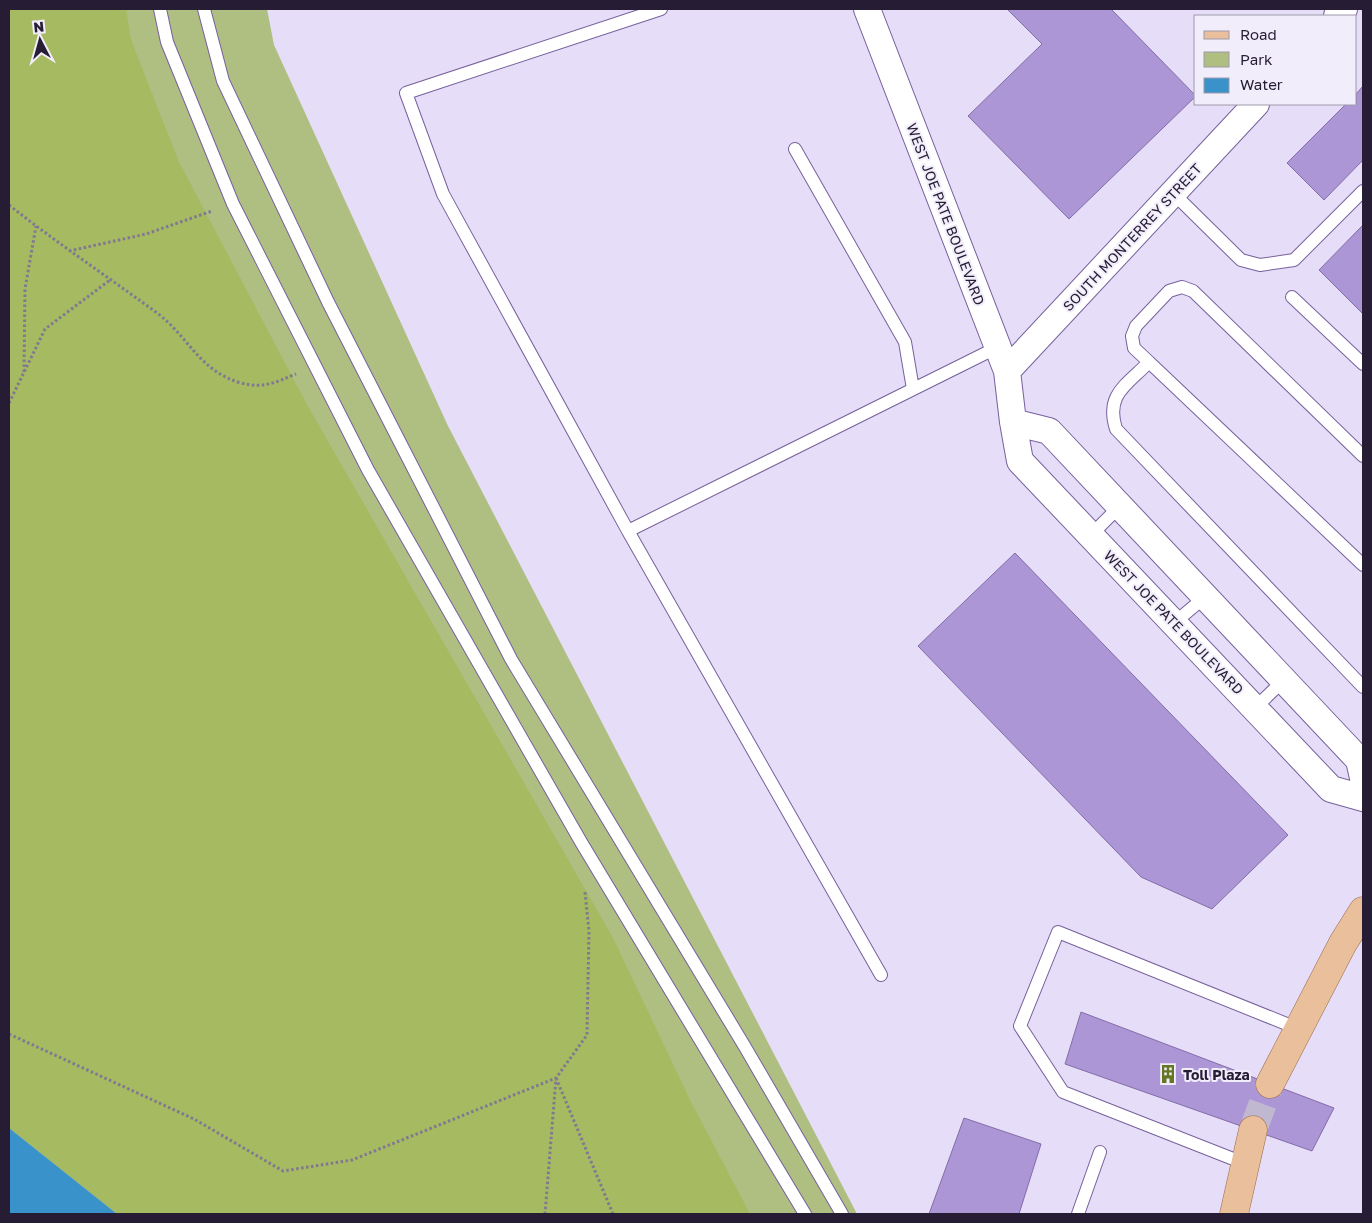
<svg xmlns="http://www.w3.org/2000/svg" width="1372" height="1223" viewBox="0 0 1372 1223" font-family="'Golos Text',sans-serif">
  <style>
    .green { fill: #afbe81 }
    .forest { fill: #a5ba61 }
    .water { fill: #3992c9 }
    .building { fill: #ac96d5; stroke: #836da9 }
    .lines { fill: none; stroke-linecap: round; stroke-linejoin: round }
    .primary-tunnel { stroke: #c0b7d1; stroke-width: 28; stroke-dasharray: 28 14; stroke-linecap: butt }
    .service-casing { stroke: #77619c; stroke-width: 14 }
    .minor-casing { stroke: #77619c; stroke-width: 28 }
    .primary-casing { stroke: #9b6b4d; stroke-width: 29 }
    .path { stroke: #817891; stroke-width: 3; stroke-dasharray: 2.5 2.5; stroke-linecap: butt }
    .service { stroke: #fff; stroke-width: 12 }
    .minor { stroke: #fff; stroke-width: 26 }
    .primary { stroke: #e9bf9c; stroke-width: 28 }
    .labels { text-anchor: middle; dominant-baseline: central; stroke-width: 4; stroke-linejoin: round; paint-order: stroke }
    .street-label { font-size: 14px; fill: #261d35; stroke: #f1edfa }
    .poi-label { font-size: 14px; font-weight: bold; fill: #261d35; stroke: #f1edfa; text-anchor: start }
  </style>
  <rect width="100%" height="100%" fill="#e6ddf8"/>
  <!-- green -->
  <path class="green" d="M9,9H267L274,45L448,426L857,1214H117L9,1128Z"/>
  <!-- forest -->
  <path class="forest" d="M9,9H126L131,40L179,162L306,403L613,938L691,1102L750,1214H117L9,1128Z"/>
  <!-- water -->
  <path class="water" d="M9,1128L117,1214H9Z"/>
  <!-- building -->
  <path class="building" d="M1007,9H1111L1196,96L1069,219L968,116L1042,44Z
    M1363,86V160L1324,200L1287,163L1346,104H1356V94Z
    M1363,225V314L1319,270Z
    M1015,553L1288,835L1212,909L1141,877L918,646Z
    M1081,1012L1334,1108L1312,1151L1065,1064Z
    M964,1118L1041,1144L1019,1214H929Z"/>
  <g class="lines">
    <!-- primary-tunnel -->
    <path class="primary-tunnel" d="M1253,1130L1270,1084"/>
    <!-- service casing -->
    <g class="service-casing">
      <path id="service" d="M160,9L167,42L233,204L368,470L581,842L805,1214
        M204,9L223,81L328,302L511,659L745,1047L842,1214
        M795,149L905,342L913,389
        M1173,193L1241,260L1260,265L1294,260L1363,191
        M1292,297L1363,364
        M1149,362L1363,565
        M1363,456L1193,291L1182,287L1169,291L1136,326L1132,336L1134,348L1149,362C1127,385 1105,394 1116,429L1363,687
        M628,531L443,194L406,93L661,9
        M1091,535L1120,506
        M1174,623L1205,597
        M1255,708L1284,680
        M881,975L628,531L998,347
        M1246,1164L1063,1092L1020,1026L1058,932L1299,1029
        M1078,1214L1100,1152"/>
    </g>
    <!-- minor casing -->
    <g class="minor-casing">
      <path id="minor" d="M867,9L1007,371L1013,422L1020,461L1331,789L1363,798
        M1337,16L1344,9
        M1007,371L1256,104
        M1013,422L1049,431L1359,760L1363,778"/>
    </g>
    <!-- primary casing -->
    <g class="primary-casing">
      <path id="primary" d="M1270,1084L1343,943L1363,911
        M1234,1214L1253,1130"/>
    </g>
    <!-- path -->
    <path class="path" d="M9,205C57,243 108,277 157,313C189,337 199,371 241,383C264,389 276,382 296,374
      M69,251L146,234L212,211
      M24,372L25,289L36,226
      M9,403L45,329L110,280
      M9,1034L194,1119L283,1171L352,1160L556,1078L587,1035L589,931L585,892
      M556,1078L613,1214
      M545,1214L556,1078"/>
    <!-- service -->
    <use href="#service" class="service"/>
    <!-- minor -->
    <use href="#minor" class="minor"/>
    <!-- primary -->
    <use href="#primary" class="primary"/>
  </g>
  <!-- icons -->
  <defs>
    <g id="building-bare" transform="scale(1.5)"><path d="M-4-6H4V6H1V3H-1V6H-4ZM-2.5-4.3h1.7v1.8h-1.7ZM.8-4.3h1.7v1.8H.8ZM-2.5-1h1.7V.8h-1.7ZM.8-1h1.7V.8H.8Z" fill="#657624" stroke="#f1edfa" stroke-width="2.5" paint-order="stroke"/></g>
  </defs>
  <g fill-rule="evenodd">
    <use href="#building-bare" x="1168" y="1074"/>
  </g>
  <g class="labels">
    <!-- street labels -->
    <g class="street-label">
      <text transform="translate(946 214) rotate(69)">WEST JOE PATE BOULEVARD</text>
      <text transform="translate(1132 237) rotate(-47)">SOUTH MONTERREY STREET</text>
      <text transform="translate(1174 622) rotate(46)">WEST JOE PATE BOULEVARD</text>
    </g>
    <!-- poi labels -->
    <g class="poi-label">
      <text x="1183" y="1074">Toll Plaza</text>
    </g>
  </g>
  <!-- border -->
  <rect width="1372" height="1223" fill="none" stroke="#261d35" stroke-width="20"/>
  <!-- legend -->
  <rect x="1194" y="15" width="162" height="90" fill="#f1edfa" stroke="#a09aab"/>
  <rect x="1204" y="31" width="25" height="8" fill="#e9bf9c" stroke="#a09aab"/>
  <text x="1240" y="40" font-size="15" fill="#261d35">Road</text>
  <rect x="1204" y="52" width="25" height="15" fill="#afbe81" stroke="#a09aab"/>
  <text x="1240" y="65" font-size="15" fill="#261d35">Park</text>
  <rect x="1204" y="78" width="25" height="15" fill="#3992c9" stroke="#a09aab"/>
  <text x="1240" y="90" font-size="15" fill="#261d35">Water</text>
  <!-- north arrow -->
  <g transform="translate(40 40) rotate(354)" stroke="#f1edfa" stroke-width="4" paint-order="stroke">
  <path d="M0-4L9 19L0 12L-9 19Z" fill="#261d35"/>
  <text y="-8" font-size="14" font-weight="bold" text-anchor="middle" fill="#261d35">N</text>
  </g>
</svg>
